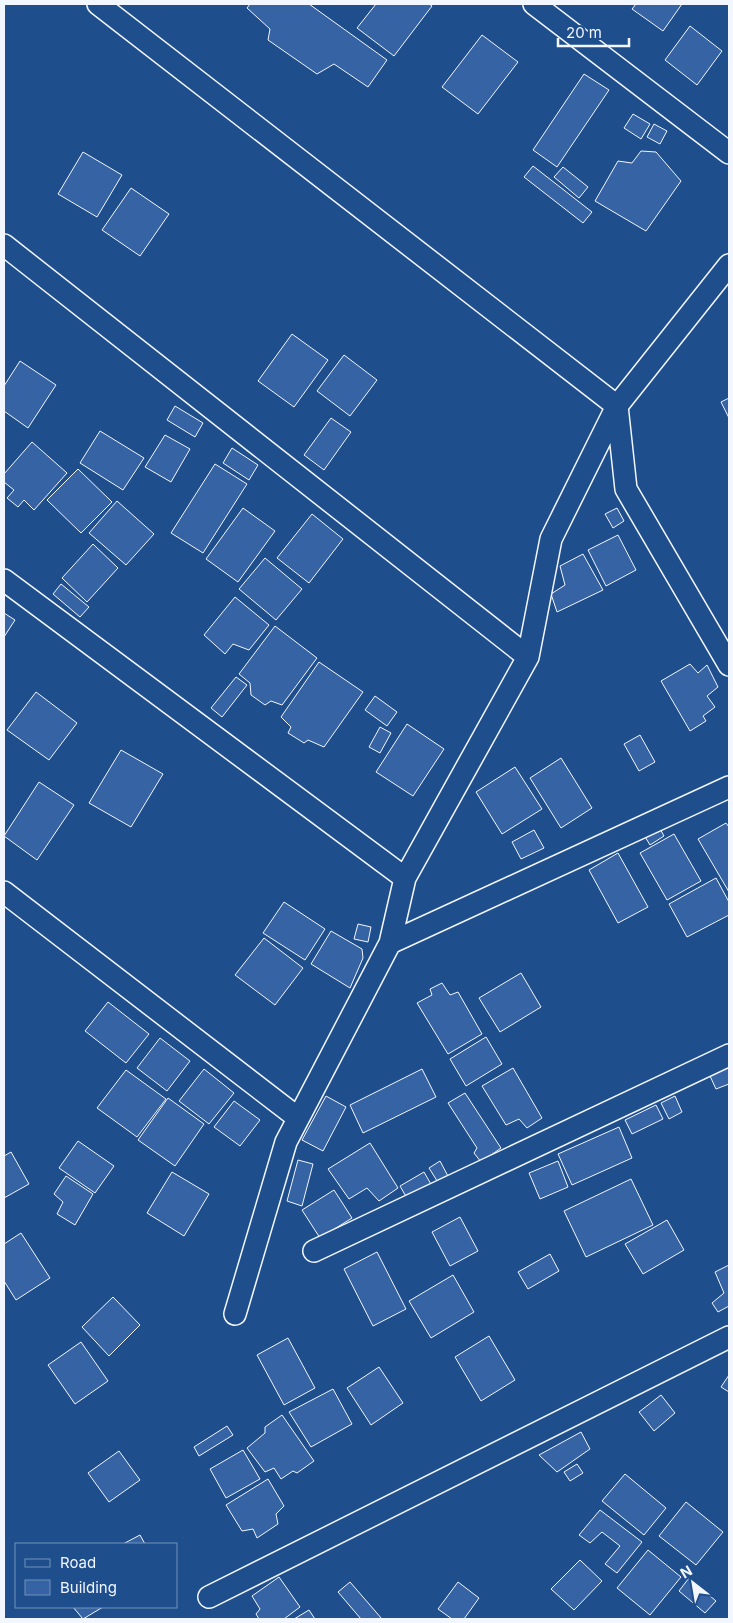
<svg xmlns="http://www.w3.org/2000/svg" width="733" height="1623" viewBox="0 0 733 1623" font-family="Inter,sans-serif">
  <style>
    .building { fill: #3563a3; stroke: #f2f6ff }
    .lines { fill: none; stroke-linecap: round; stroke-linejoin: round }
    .minor-casing { stroke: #f2f6ff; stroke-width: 24 }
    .minor { stroke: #1f4e8c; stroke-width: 21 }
  </style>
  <rect width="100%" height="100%" fill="#1f4e8c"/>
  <!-- building -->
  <path class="building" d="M250,4H309L387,60L368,87L334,64L317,74L268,40L270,29L247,8Z
    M376,4H429L432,6L394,56L357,28Z
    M636,4H682L663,31L632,9Z
    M690,26L722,51L697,85L665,60Z
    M482,35L518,62L478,114L442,87Z
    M584,74L609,90L557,167L533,150Z
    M633,114L650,124L641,139L624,128Z
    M654,124L667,131L660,144L647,137Z
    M641,151L656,152L681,181L646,231L595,201L618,161L632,163Z
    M83,152L122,175L97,217L58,194Z
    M533,166L592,212L583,223L524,177Z
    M563,167L588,187L579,198L554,177Z
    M131,188L169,214L140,256L102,230Z
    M292,334L328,360L294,407L258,381Z
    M344,355L377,380L350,416L317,391Z
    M20,361L56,385L28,428L4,411V386Z
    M729,398V418L721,402Z
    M175,406L203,423L195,437L167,420Z
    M331,418L351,432L324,470L304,455Z
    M100,431L144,458L123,490L80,463Z
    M165,435L190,449L171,482L145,467Z
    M32,442L67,473L34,510L24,500L18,507L7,498L14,490L4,482V474Z
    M232,448L258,465L249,480L223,463Z
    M215,464L247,484L203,553L171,533Z
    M78,469L112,502L81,533L47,500Z
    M117,501L154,534L126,565L89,533Z
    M243,508L275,531L238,582L206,559Z
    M617,508L624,521L613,528L605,514Z
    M312,514L343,539L309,583L277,558Z
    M618,535L636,570L606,586L588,550Z
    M93,544L118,568L87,602L62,578Z
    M583,554L603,590L557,612L551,594L565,585L560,566Z
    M265,558L302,589L276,620L239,589Z
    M61,584L89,607L80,617L53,594Z
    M235,597L269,625L249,650L233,644L225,654L204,635Z
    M4,613L15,620L4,637Z
    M275,626L317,658L282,705L271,701L265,705L251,695L250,683L239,674Z
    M319,662L363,692L324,747L308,740L304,743L288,733L291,727L281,717Z
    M690,664L698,673L707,665L718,687L707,696L715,707L703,716L706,721L690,731L661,681Z
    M236,677L247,685L222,717L211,708Z
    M36,692L77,723L49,760L7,730Z
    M375,696L397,712L387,726L365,710Z
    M407,724L444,749L413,796L376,772Z
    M380,727L391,733L380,753L369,747Z
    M640,735L655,762L639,771L624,744Z
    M121,750L163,774L131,827L89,803Z
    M561,758L592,808L561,828L530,778Z
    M515,767L542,809L502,834L476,792Z
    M39,782L74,805L37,860L4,836Z
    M726,823L729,827V892L698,839Z
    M659,827L664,836L650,845L644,835Z
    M534,830L544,848L521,859L512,842Z
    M674,834L701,881L667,900L640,853Z
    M618,853L648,907L618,923L589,870Z
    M716,878L729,902V915L687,937L669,904Z
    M284,902L325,929L305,960L263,933Z
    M358,924L371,927L368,942L354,939Z
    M331,931L362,949L363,958L350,988L311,964Z
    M264,938L303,968L275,1005L235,975Z
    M521,973L541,1007L500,1032L479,998Z
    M442,983L450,995L458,992L482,1034L448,1054L417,1003L432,995L430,989Z
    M108,1002L149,1034L126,1063L85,1031Z
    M486,1037L502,1064L466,1086L450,1059Z
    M160,1038L190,1061L167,1091L137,1068Z
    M729,1067V1084L716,1089L710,1076Z
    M513,1068L542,1118L527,1128L519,1119L506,1125L482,1086Z
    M204,1069L234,1093L209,1124L179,1101Z
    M422,1069L436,1097L363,1133L350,1105Z
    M126,1070L166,1099L137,1137L97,1108Z
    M465,1093L501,1148L481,1162L474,1153L477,1148L448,1103Z
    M326,1096L346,1107L323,1151L302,1140Z
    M675,1096L682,1112L669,1119L661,1103Z
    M168,1098L204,1124L175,1166L138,1140Z
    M234,1101L260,1120L240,1146L214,1127Z
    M656,1105L663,1119L632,1134L625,1120Z
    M619,1127L632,1158L572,1185L558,1154Z
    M78,1141L114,1166L95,1193L59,1168Z
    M370,1143L398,1188L379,1201L367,1188L349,1199L328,1169Z
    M11,1152L29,1184L4,1198V1156Z
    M298,1160L313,1164L302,1206L287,1201Z
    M440,1161L449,1178L439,1184L429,1168Z
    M558,1161L568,1187L540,1199L529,1173Z
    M172,1172L209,1194L184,1236L147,1213Z
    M424,1172L432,1186L408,1200L400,1186Z
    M66,1176L93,1194L75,1225L57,1214L63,1202L54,1194Z
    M631,1179L653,1225L586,1257L564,1211Z
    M334,1190L352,1218L320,1238L302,1210Z
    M460,1217L478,1251L450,1266L432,1232Z
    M667,1220L684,1250L643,1274L625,1244Z
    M21,1233L50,1278L16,1300L4,1281V1244Z
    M377,1252L406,1309L373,1326L344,1269Z
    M550,1254L559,1271L528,1289L518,1272Z
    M729,1265V1306L718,1312L712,1303L724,1293L715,1272Z
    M453,1275L474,1312L431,1338L409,1301Z
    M113,1297L140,1325L109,1356L82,1327Z
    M489,1336L515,1380L481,1401L455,1357Z
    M288,1338L315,1388L284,1405L257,1355Z
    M81,1342L108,1381L75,1404L48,1365Z
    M379,1367L403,1403L371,1425L347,1388Z
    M729,1375V1392L721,1387Z
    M333,1389L352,1424L311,1447L289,1412Z
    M661,1395L675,1413L654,1431L639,1412Z
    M282,1415L314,1461L297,1473L293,1471L281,1479L274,1468L265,1472L247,1448L265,1433V1427Z
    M227,1426L233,1435L199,1456L194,1447Z
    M581,1432L590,1449L557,1472L539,1455Z
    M243,1450L260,1479L226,1498L210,1469Z
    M119,1451L140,1480L109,1502L88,1473Z
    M577,1464L583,1473L570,1481L564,1472Z
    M625,1474L666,1508L644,1535L602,1501Z
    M268,1479L284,1506L276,1514L278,1524L257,1538L253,1529L242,1531L226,1505Z
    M686,1502L723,1532L696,1565L659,1536Z
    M600,1510L642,1542L617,1573L605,1564L620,1546L602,1532L590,1543L579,1535Z
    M140,1535L145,1544H123Z
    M648,1550L681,1577L650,1615L617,1588Z
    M580,1560L602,1581L574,1610L551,1589Z
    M279,1577L300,1607L284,1619H259L256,1614L260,1609L252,1596Z
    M689,1578L716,1601L705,1613L679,1591Z
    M350,1582L382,1619H361L338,1592Z
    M458,1582L479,1598L464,1619H452L438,1609Z
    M73,1607H103L83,1619Z
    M309,1610L315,1619H294Z"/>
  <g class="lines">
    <!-- minor casing -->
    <g class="minor-casing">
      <path id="minor" d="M98,4L617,406L626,489L729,665
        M534,4L729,153
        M4,245L528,657L551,539L617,406L729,265
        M4,580L405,878L528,657
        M4,892L298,1118
        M390,943L729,787
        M314,1251L729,1055
        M235,1314L286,1142L390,943L405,878
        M209,1597L729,1337"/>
    </g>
    <!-- minor -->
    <use href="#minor" class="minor"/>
  </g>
  <!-- border -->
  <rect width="733" height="1623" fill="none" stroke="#f2f6ff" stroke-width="10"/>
  <!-- legend -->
  <rect x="15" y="1543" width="162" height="65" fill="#1f4e8c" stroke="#7391ba"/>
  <rect x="25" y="1559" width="25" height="8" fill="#1f4e8c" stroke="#7391ba"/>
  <text x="60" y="1568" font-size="15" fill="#f2f6ff">Road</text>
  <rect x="25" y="1580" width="25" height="15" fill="#3563a3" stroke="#7391ba"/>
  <text x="60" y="1593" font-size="15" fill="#f2f6ff">Building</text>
  <!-- north arrow -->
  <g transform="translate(693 1583) rotate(329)" stroke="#1f4e8c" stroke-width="4" paint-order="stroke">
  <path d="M0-4L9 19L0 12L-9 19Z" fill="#f2f6ff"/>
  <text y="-8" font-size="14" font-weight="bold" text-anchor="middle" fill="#f2f6ff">N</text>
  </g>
  <!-- scale -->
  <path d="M558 38v8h71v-8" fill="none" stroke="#f2f6ff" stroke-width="2.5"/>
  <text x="566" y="38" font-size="15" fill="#f2f6ff" stroke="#1f4e8c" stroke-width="4" paint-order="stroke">20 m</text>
</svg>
